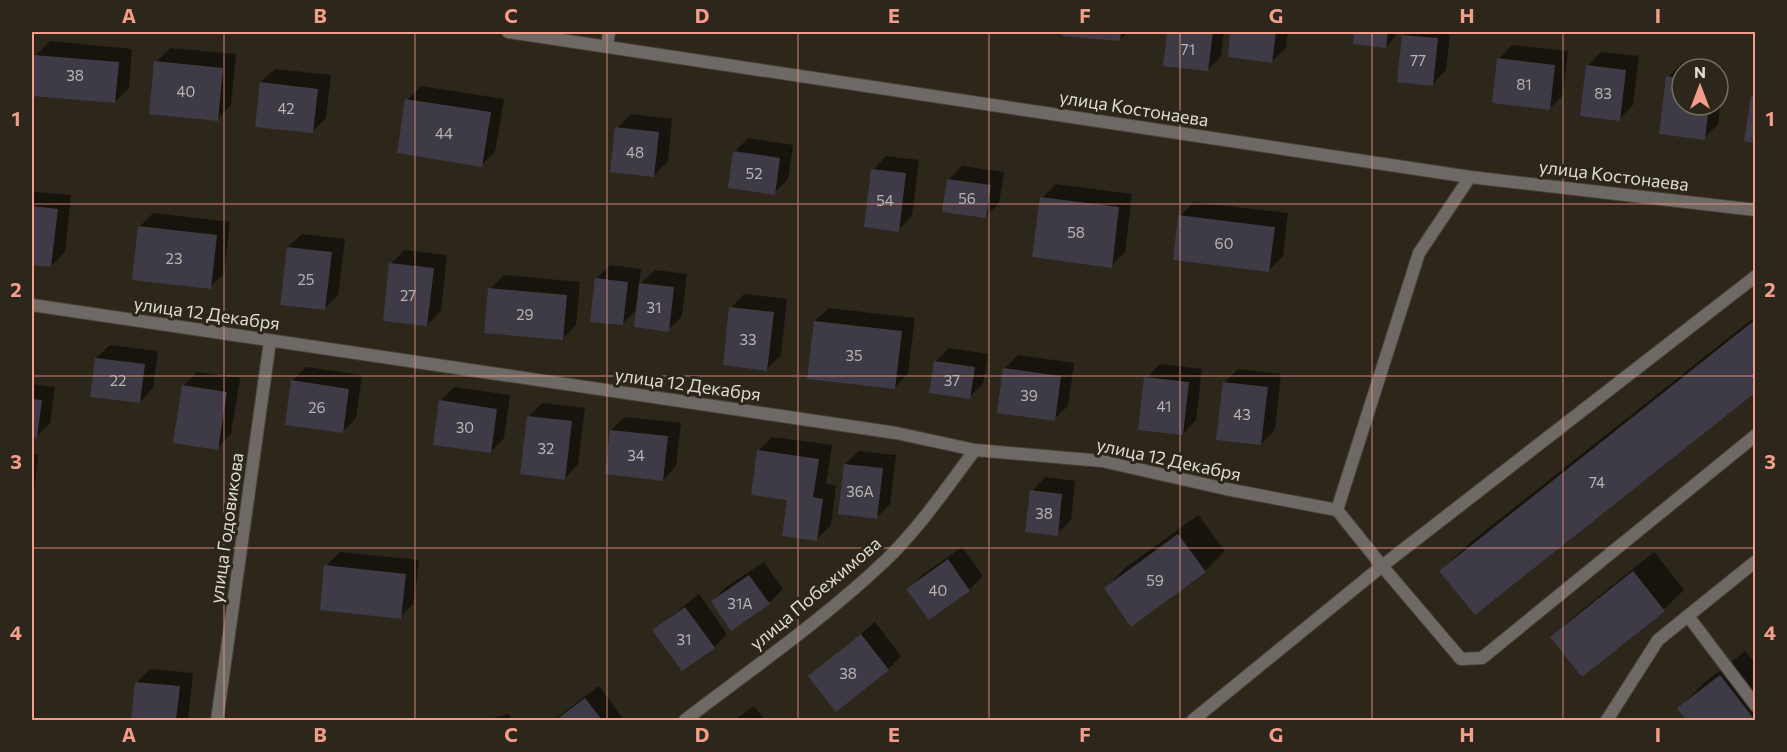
<svg xmlns="http://www.w3.org/2000/svg" width="1787" height="752" viewBox="0 0 1787 752" font-family="Commissioner,sans-serif">
  <style>
    .shadow { fill: #0007; fill-rule: evenodd }
    .building { fill: #3e3b46 }
    .lines { fill: none; stroke-linecap: round; stroke-linejoin: round }
    .service-casing { stroke: #494339; stroke-width: 14 }
    .minor-casing { stroke: #494339; stroke-width: 14 }
    .service { stroke: #6e6965; stroke-width: 12 }
    .minor { stroke: #6e6965; stroke-width: 12 }
    .grid { fill: none; stroke: #f49d8b; stroke-width: 1.5; stroke-opacity: 0.55 }
    .labels { text-anchor: middle; dominant-baseline: central; stroke-width: 6; stroke-linejoin: round; paint-order: stroke }
    .number-label { font-size: 15px; fill: #b7b4b0 }
    .street-label { font-size: 18px; fill: #dfdcd4; stroke: #2c261b }
    .neatline { fill: none; stroke: #f49d8b; stroke-width: 2 }
    .grid-label { font-size: 20px; text-anchor: middle; font-weight: bold; fill: #f49d8b }
  </style>
  <rect width="100%" height="100%" fill="#2c261b"/>
  <!-- shadow -->
  <path class="shadow" d="M1064,32H1128L1119,40L1063,34Z
    M1168,32H1224L1221,56L1208,70L1165,64Z
    M1232,32H1288L1286,48L1272,61L1229,56Z
    M1356,32H1399L1386,47L1354,43Z
    M1407,32H1450L1446,70L1433,84L1403,35Z
    M50,41L132,49L129,88L115,102L36,55Z
    M1512,45L1568,51L1563,95L1550,108L1499,59Z
    M170,48L236,54L231,105L217,119L156,62Z
    M1601,52L1639,56L1633,105L1619,119L1588,66Z
    M1682,63L1724,68L1718,124L1704,138L1661,133L1668,77ZM1682,69H1718V105H1682Z
    M275,69L331,75L326,118L312,132L261,82Z
    M421,86L504,99L495,152L481,165L407,100Z
    M631,114L672,119L668,161L654,175L617,128Z
    M748,138L793,145L788,179L774,193L734,152Z
    M886,156L919,160L912,216L898,230L873,170Z
    M962,166L1004,172L999,203L985,217L949,179Z
    M1056,184L1132,194L1125,252L1111,266L1042,198Z
    M35,192L71,195L65,252L51,266L32,263V195Z
    M1194,202L1288,213L1283,256L1269,270L1180,216Z
    M153,213L230,222L224,274L210,287L139,227Z
    M302,234L345,239L338,295L324,308L288,247Z
    M404,250L447,255L441,311L427,325L391,264Z
    M610,265L641,269L639,285L655,270L687,274L682,316L668,330L638,308L623,323L596,279Z
    M504,275L580,282L576,325L562,339L490,289Z
    M744,294L787,299L781,355L767,369L731,308Z
    M829,308L915,318L908,374L894,388L815,321Z
    M1756,316V390L1441,571L1466,546Z
    M110,345L158,351L153,388L140,402L96,358Z
    M949,348L988,354L983,384L969,397L935,362Z
    M1018,355L1074,363L1068,406L1054,419L1004,369Z
    M1160,364L1202,369L1196,420L1183,434L1146,378Z
    M306,367L362,375L356,418L342,432L292,381Z
    M1238,369L1281,374L1275,430L1261,444L1224,383Z
    M197,372L240,378L231,434L217,448L183,386Z
    M32,384L55,387L50,423L37,436H32Z
    M454,387L510,395L504,438L490,452L440,401Z
    M542,403L585,408L578,464L565,478L528,417Z
    M625,417L681,423L676,466L663,480L611,430Z
    M772,437L832,445L826,484L836,485L831,525L817,539L758,451Z
    M859,451L896,455L890,504L876,518L845,464Z
    M32,454H38L32,510Z
    M1045,477L1075,481L1071,520L1057,534L1032,491Z
    M1198,515L1225,551L1205,571L1106,588L1125,568Z
    M962,547L983,576L969,590L908,589L922,575Z
    M340,552L419,560L414,603L400,617L326,566Z
    M1654,552L1684,590L1664,609L1582,675L1552,637L1572,618Z
    M764,562L783,589L769,603L713,601L726,587Z
    M699,594L727,634L714,647L654,630Z
    M875,622L901,656L888,669L810,676Z
    M1745,651L1756,664V720H1688L1679,708L1704,683Z
    M150,669L193,673L188,720H132L137,682Z
    M599,686L624,720H554Z
    M754,706L765,720H735Z
    M509,714L511,720H487Z"/>
  <!-- building -->
  <path class="building" d="M1062,32H1121L1120,41L1062,36Z
    M1167,32H1213L1208,71L1163,66Z
    M1230,32H1276L1272,63L1228,57Z
    M1354,32H1388L1386,48L1353,44Z
    M1402,35L1438,38L1433,86L1397,82Z
    M34,55L119,62L115,103L32,96Z
    M1497,58L1555,65L1550,110L1492,103Z
    M154,61L223,68L218,121L149,114Z
    M1586,65L1626,70L1620,121L1580,116Z
    M1666,76L1682,78V105H1709L1705,140L1659,134Z
    M260,82L318,89L313,133L255,127Z
    M1751,96L1756,97V143L1744,141Z
    M405,99L491,112L482,167L397,153Z
    M615,127L659,132L654,177L610,172Z
    M733,151L780,158L775,195L728,188Z
    M871,169L906,173L899,232L864,227Z
    M947,179L991,185L986,218L942,212Z
    M1040,197L1119,207L1112,268L1032,257Z
    M32,206L58,209L51,267L32,265Z
    M1178,215L1275,227L1269,272L1173,260Z
    M138,226L217,235L211,289L132,280Z
    M287,247L332,252L325,310L280,305Z
    M389,263L434,268L427,326L383,321Z
    M595,278L628,282L623,325L590,322Z
    M639,283L674,287L669,332L634,327Z
    M488,288L567,295L563,340L484,333Z
    M729,307L774,312L767,371L723,365Z
    M1756,319V392L1475,615L1439,571Z
    M814,321L902,331L895,389L807,379Z
    M95,358L145,364L140,403L90,397Z
    M934,361L975,367L970,399L929,393Z
    M1003,368L1061,376L1055,421L997,413Z
    M1144,377L1189,382L1183,435L1138,430Z
    M291,380L349,389L343,433L285,425Z
    M1223,382L1268,387L1261,445L1216,440Z
    M182,385L227,392L218,450L173,443Z
    M32,399L42,400L37,438L32,437Z
    M439,400L497,409L491,453L433,445Z
    M527,416L572,421L565,480L520,474Z
    M610,430L668,436L663,481L605,474Z
    M757,450L819,459L813,497L823,499L817,541L782,536L787,500L751,495Z
    M844,464L883,468L877,519L838,514Z
    M1030,490L1062,494L1058,536L1025,532Z
    M1178,534L1206,572L1131,627L1104,588Z
    M948,559L970,591L929,620L906,589Z
    M324,565L406,574L401,619L320,610Z
    M1633,571L1665,611L1582,677L1550,637Z
    M749,575L770,604L731,631L711,601Z
    M685,607L715,648L682,671L652,630Z
    M861,634L889,670L836,712L808,676Z
    M1720,675L1755,720H1686L1677,708Z
    M135,682L180,686L176,720H131Z
    M585,698L602,720H556Z"/>
  <g class="lines">
    <!-- service casing -->
    <g class="service-casing">
      <path id="service" d="M1382,566L1461,659L1482,658L1756,435
        M1688,616L1756,706
        M1193,720L1382,566L1756,276
        M1607,720L1658,640L1756,561"/>
    </g>
    <!-- minor casing -->
    <g class="minor-casing">
      <path id="minor" d="M508,32L1470,177L1756,210
        M607,46L609,32
        M32,305L896,433L975,450L1102,461L1226,489L1337,510
        M1337,510L1419,253L1470,177
        M1337,510L1382,566
        M217,720L270,341
        M685,720C753,668 824,619 886,560C920,527 947,487 975,450"/>
    </g>
    <!-- service -->
    <use href="#service" class="service"/>
    <!-- minor -->
    <use href="#minor" class="minor"/>
  </g>
  <!-- grid -->
  <path class="grid" d="M224,32V720M415,32V720M607,32V720M798,32V720M989,32V720M1180,32V720M1372,32V720M1563,32V720M32,204H1756M32,376H1756M32,548H1756"/>
  <g class="labels">
    <!-- number labels -->
    <g class="number-label">
      <text x="1188" y="49">71</text>
      <text x="1418" y="60">77</text>
      <text x="75" y="75">38</text>
      <text x="1524" y="84">81</text>
      <text x="186" y="91">40</text>
      <text x="1603" y="93">83</text>
      <text x="286" y="108">42</text>
      <text x="444" y="133">44</text>
      <text x="635" y="152">48</text>
      <text x="754" y="173">52</text>
      <text x="967" y="198">56</text>
      <text x="885" y="200">54</text>
      <text x="1076" y="232">58</text>
      <text x="1224" y="243">60</text>
      <text x="174" y="258">23</text>
      <text x="306" y="279">25</text>
      <text x="408" y="295">27</text>
      <text x="654" y="307">31</text>
      <text x="525" y="314">29</text>
      <text x="748" y="339">33</text>
      <text x="854" y="355">35</text>
      <text x="118" y="380">22</text>
      <text x="952" y="380">37</text>
      <text x="1029" y="395">39</text>
      <text x="1164" y="406">41</text>
      <text x="317" y="407">26</text>
      <text x="1242" y="414">43</text>
      <text x="465" y="427">30</text>
      <text x="546" y="448">32</text>
      <text x="636" y="455">34</text>
      <text x="1597" y="482">74</text>
      <text x="860" y="491">36А</text>
      <text x="1044" y="513">38</text>
      <text x="1155" y="580">59</text>
      <text x="938" y="590">40</text>
      <text x="740" y="603">31А</text>
      <text x="684" y="639">31</text>
      <text x="848" y="673">38</text>
    </g>
    <!-- street labels -->
    <g class="street-label">
      <text transform="translate(1134 108) rotate(9)">улица Костонаева</text>
      <text transform="translate(1614 175) rotate(7)">улица Костонаева</text>
      <text transform="translate(207 313) rotate(8)">улица 12 Декабря</text>
      <text transform="translate(688 384) rotate(8)">улица 12 Декабря</text>
      <text transform="translate(1169 459) rotate(12)">улица 12 Декабря</text>
      <text transform="translate(226 528) rotate(-82)">улица Годовикова</text>
      <text transform="translate(815 593) rotate(-40)">улица Побежимова</text>
    </g>
  </g>
  <!-- border -->
  <rect width="1787" height="752" fill="none" stroke="#2c261b" stroke-width="66"/>
  <!-- north arrow -->
  <g transform="translate(1700 87)"><circle r="28" fill="#2c261b" stroke="#746f65" stroke-width="1.5"/>
  <path d="M0-4.5L10 22L0 15L-10 22Z" fill="#f49d8b"/>
  <text y="-9" font-size="16" font-weight="bold" text-anchor="middle" fill="#dfdcd4">N</text>
  </g>
  <rect x="33" y="33" width="1721" height="686" class="neatline"/>
  <g class="grid-label">
    <text x="129" y="23">A</text>
    <text x="320" y="23">B</text>
    <text x="511" y="23">C</text>
    <text x="702" y="23">D</text>
    <text x="894" y="23">E</text>
    <text x="1085" y="23">F</text>
    <text x="1276" y="23">G</text>
    <text x="1467" y="23">H</text>
    <text x="1658" y="23">I</text>
    <text x="16" y="126">1</text>
    <text x="1770" y="126">1</text>
    <text x="16" y="297">2</text>
    <text x="1770" y="297">2</text>
    <text x="16" y="469">3</text>
    <text x="1770" y="469">3</text>
    <text x="16" y="640">4</text>
    <text x="1770" y="640">4</text>
    <text x="129" y="742">A</text>
    <text x="320" y="742">B</text>
    <text x="511" y="742">C</text>
    <text x="702" y="742">D</text>
    <text x="894" y="742">E</text>
    <text x="1085" y="742">F</text>
    <text x="1276" y="742">G</text>
    <text x="1467" y="742">H</text>
    <text x="1658" y="742">I</text>
  </g>
</svg>
